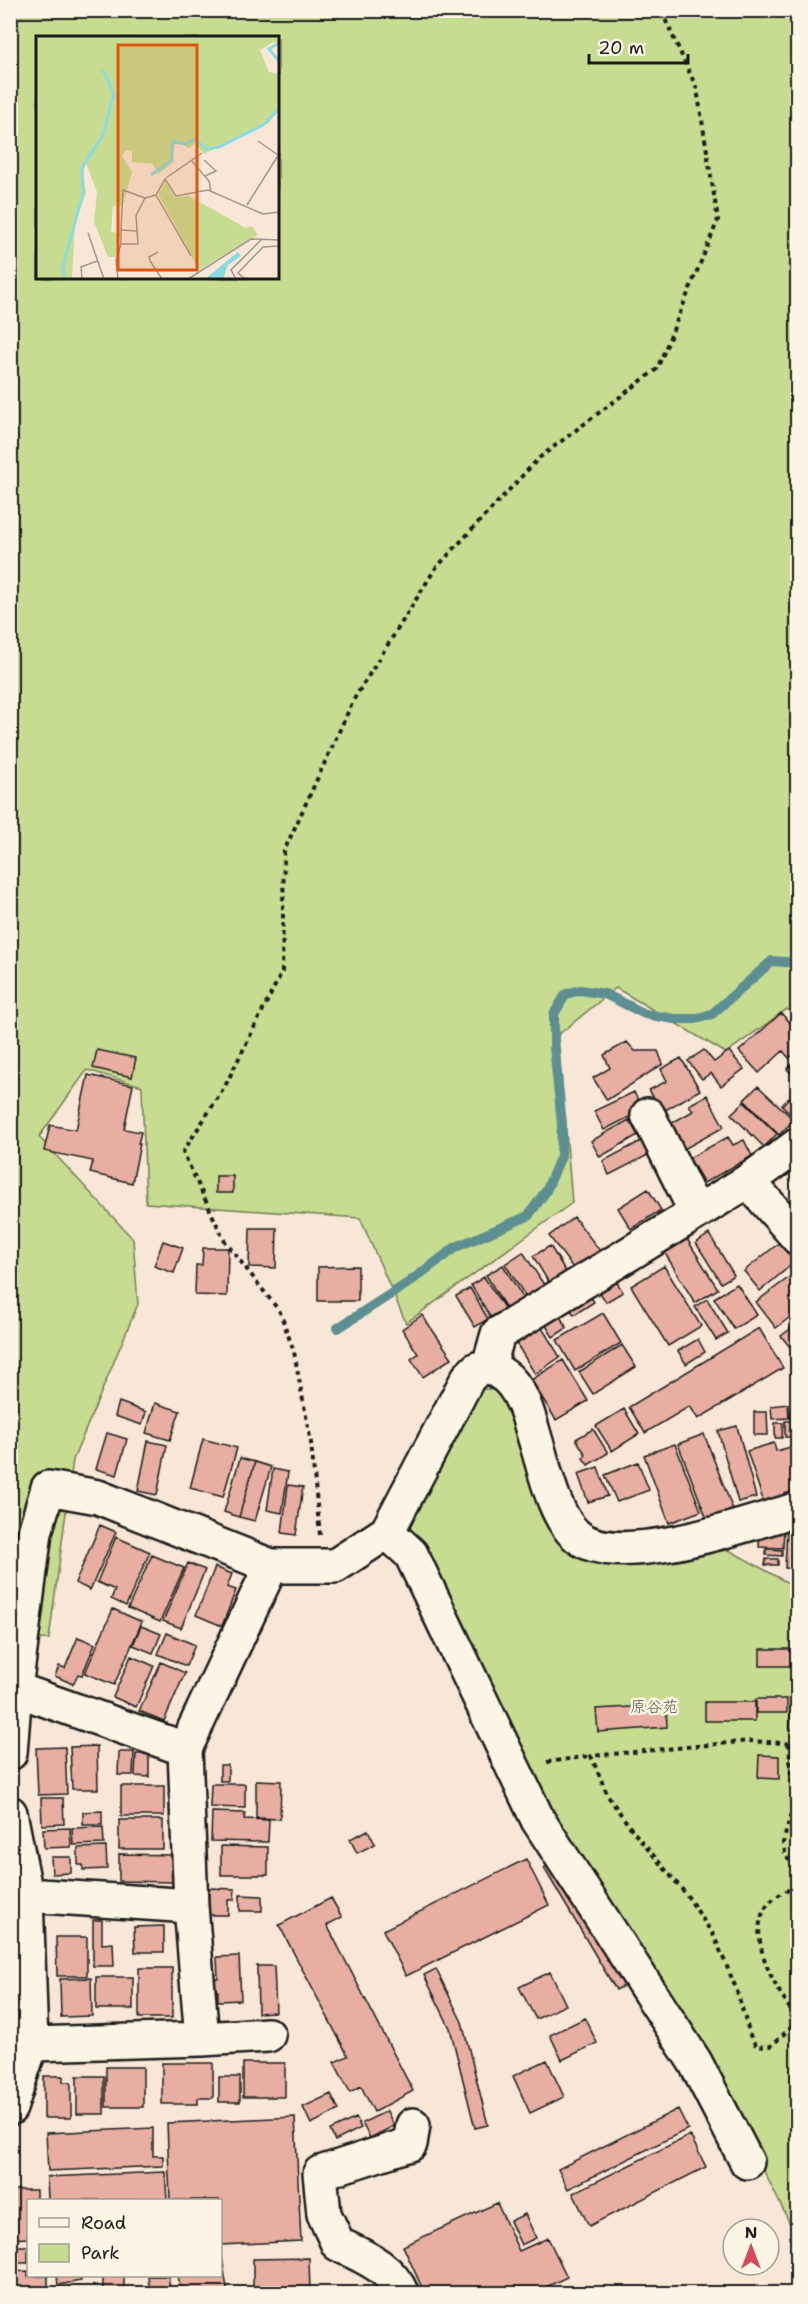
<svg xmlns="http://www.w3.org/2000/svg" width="808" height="2304" viewBox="0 0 808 2304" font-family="'Shantell Sans','Klee One',sans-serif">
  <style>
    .green { fill: #c7dc91; stroke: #727c56; stroke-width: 1.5; fill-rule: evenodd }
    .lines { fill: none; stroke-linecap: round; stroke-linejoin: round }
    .stream { stroke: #5d8f92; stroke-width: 10 }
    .building { fill: #e7aea1; stroke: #1c1c1c; stroke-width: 1.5 }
    .minor-casing { stroke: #1c1c1c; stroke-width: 38 }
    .path { stroke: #1c1c1c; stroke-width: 4; stroke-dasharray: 4.5 4.5; stroke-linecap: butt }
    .minor { stroke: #fcf5e5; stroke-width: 33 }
    .labels { text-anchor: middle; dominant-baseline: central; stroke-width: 5; stroke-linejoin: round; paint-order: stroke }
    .park-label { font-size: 16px; fill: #4f563f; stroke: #fcf5e5 }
    .inset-river { fill: none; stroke: #89dbe1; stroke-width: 3 }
    .inset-road { fill: none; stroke: #a0968c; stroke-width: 1.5 }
    .view { fill: #de560d; fill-opacity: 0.15; stroke: #de560d; stroke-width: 3 }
    .inset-edge { fill: none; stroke: #1c1c1c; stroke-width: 3 }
  </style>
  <rect width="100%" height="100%" fill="#f8e7d7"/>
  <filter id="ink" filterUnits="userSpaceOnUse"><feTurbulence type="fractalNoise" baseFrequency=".0167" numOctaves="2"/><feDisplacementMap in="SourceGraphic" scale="12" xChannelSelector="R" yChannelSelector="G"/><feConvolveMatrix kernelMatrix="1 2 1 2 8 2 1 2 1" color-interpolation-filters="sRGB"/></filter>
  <g filter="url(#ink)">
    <!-- green -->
    <path class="green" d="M10,11H798L797,1020L787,1009L726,1053L616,988L558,1035L572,1203L406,1323L360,1218L146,1203L142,1086L87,1070L39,1137L133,1239L138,1304L73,1460L49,1639L11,1640ZM38,38H278V278H38Z
      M483,1389L500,1390L529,1450L533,1489L554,1530L583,1559L636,1563L729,1550L797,1588V2238L707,2056L541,1800L408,1527L441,1455Z
      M11,1925L18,2034L11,2060Z"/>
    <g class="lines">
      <!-- stream -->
      <path class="stream" d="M338,1328L408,1283L456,1247L528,1216L546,1191L561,1156L562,1124L554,1047V1014L566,994L580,990L605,994L645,1014L674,1019H695L712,1014L772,961L798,963"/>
    </g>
    <!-- building -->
    <path class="building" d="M781,1013L798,1031V1051L789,1058L783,1051L759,1073L739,1051Z
      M627,1042L635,1051H658L663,1064L607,1100L593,1078L610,1068L604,1055Z
      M97,1050L136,1058L132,1077L93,1068Z
      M704,1050L714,1062L729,1051L744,1069L721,1086L711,1073L702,1079L688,1061Z
      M681,1058L700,1090L662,1112L649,1090L667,1081L661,1069Z
      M798,1059V1090L792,1084L797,1079L787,1069Z
      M88,1075L133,1085L124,1129L141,1132L138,1144H140L132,1183L90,1173L93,1161L44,1151L50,1125L76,1130Z
      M758,1086L794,1120L779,1135L744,1100Z
      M634,1092L643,1110L604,1130L594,1111Z
      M707,1095L724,1127L684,1149L670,1124L693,1111L689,1105Z
      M792,1095L798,1100V1115L794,1118L782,1105Z
      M744,1102L777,1134L764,1147L731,1114Z
      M629,1120L638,1135L600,1157L591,1141Z
      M728,1137L733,1145L744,1140L752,1156L704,1183L689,1158Z
      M643,1140L650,1154L609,1175L603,1161Z
      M216,1176H233V1193H216Z
      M648,1189L661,1210L631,1229L618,1208Z
      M574,1217L601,1252L576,1272L549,1236Z
      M250,1228H277L276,1268L249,1267Z
      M682,1231L718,1289L695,1303L660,1245Z
      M709,1234L734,1275L721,1283L696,1243Z
      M163,1241L183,1248L174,1273L154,1266Z
      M779,1243L795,1262L760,1291L744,1271Z
      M550,1246L570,1278L552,1288L533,1256Z
      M203,1248H228L227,1296L195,1295L196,1265H202Z
      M523,1252L548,1291L529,1302L505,1264Z
      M503,1265L525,1301L508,1312L486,1275Z
      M358,1266V1301H318V1267Z
      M664,1266L701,1326L668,1346L631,1286Z
      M612,1275L623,1292L606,1302L595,1285Z
      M791,1276L798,1284V1311L776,1328L756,1302Z
      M484,1277L505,1309L491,1318L471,1285Z
      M737,1284L757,1315L734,1329L714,1298Z
      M470,1288L488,1319L475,1327L456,1296Z
      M586,1289L594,1302L574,1315L566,1302Z
      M707,1299L728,1333L716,1340L695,1307Z
      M556,1310L567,1328L553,1337L542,1319Z
      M603,1313L621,1343L575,1371L557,1340Z
      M422,1315L452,1358L423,1377L411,1359L418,1354L402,1329Z
      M539,1323L560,1357L535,1374L513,1338Z
      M798,1323V1351L795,1353L781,1336Z
      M759,1328L783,1368L698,1419L690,1406L645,1433L629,1407Z
      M698,1339L705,1352L686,1364L678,1351Z
      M622,1345L636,1367L593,1394L579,1372Z
      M563,1360L588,1401L556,1420L531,1380Z
      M792,1391H798V1418H795Z
      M119,1402L146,1412L142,1425L115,1416Z
      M155,1403L180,1411L170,1440L146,1433Z
      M788,1404L789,1418L772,1419L771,1406Z
      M624,1409L639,1434L612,1451L596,1426Z
      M754,1412H767L768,1435H754Z
      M785,1421H798V1437H785Z
      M775,1423H783L782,1438H775Z
      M737,1426L756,1497L738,1502L718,1431Z
      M593,1429L608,1453L588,1465L583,1458L586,1455L576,1439Z
      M107,1433L127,1439L117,1475L96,1469Z
      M704,1434L733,1510L707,1519L678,1444Z
      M203,1439L237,1448L223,1497L190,1488Z
      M148,1441L167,1445L157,1495L138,1491Z
      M774,1443L776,1451L798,1445V1493L764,1503L747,1451Z
      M675,1444L701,1511L669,1523L644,1455Z
      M240,1458L255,1462L239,1517L224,1512Z
      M255,1462L271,1467L255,1521L239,1517Z
      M638,1462L649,1490L617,1502L605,1475Z
      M598,1467L608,1496L588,1502L578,1474Z
      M273,1469L288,1472L282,1513L267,1510Z
      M288,1485L303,1487L296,1535L282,1533Z
      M100,1525L116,1532L90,1590L75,1583Z
      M787,1527H798V1569L785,1568Z
      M760,1529L784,1530L783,1548L759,1547Z
      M116,1537L150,1552L126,1606L111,1599L115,1590L97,1582Z
      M766,1549L782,1550V1556L766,1555Z
      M152,1555L184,1568L160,1622L128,1608Z
      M766,1559H778V1565H765Z
      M188,1563L205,1570L181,1628L163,1621Z
      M215,1567L232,1574L227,1587L236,1590L222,1626L196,1615Z
      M113,1609L142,1622L114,1685L85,1673Z
      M141,1626L161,1634L153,1653L133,1645Z
      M167,1633L195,1645L186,1666L158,1654Z
      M78,1637L95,1644L82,1675L78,1674L73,1684L55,1676L59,1666L65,1668Z
      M760,1649H791L792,1666H760Z
      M131,1656L154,1666L136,1707L113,1697Z
      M161,1662L185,1673L164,1721L139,1711Z
      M791,1671H798V1730H790Z
      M756,1699H787V1713H756Z
      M705,1702H755V1721H705Z
      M666,1705L667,1727L598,1732L596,1709Z
      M97,1746L98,1789H72L70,1747Z
      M65,1747L67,1794L38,1795L36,1748Z
      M119,1752H134L133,1775H118Z
      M136,1754H149V1777L135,1776Z
      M759,1755L779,1756V1779L758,1778Z
      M220,1765H228V1781H220Z
      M256,1780L281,1781L280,1819L256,1818Z
      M211,1784H245V1808L210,1807Z
      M121,1786H164V1816H121Z
      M41,1798H63L64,1824L42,1825Z
      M102,1811V1825H83V1812Z
      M212,1812L245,1813L244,1819L269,1820L268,1842L211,1841Z
      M119,1820H163V1849H119Z
      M103,1827L104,1844L73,1845L72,1828Z
      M70,1828L71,1847L44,1848L43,1829Z
      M368,1830L375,1844L357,1853L350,1839Z
      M221,1846L268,1847V1875H221Z
      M106,1847L107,1869L83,1870V1865H78V1848Z
      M119,1854L174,1855V1882L119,1881Z
      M51,1857H71V1873L52,1874Z
      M526,1859L549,1905L406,1976L383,1930Z
      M559,1860L631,1982L616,1990L544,1868Z
      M209,1888L235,1889L234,1900H228V1915H208Z
      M240,1895L262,1896V1911H240Z
      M331,1898L342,1917L327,1925L413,2091L374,2112L361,2086L350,2092L334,2062L348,2056L279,1925Z
      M93,1920H102V1944L113,1943L114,1966H93Z
      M164,1926V1952H135L134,1927Z
      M56,1937H87V1976H57Z
      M239,1956L241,2000L218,2001V1991H213V1979L218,1978L217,1957Z
      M257,1966H274L276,2012L258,2013Z
      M139,1968H172V2018H139Z
      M436,1969L462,2022L488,2125L475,2128L450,2028L424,1975Z
      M550,1972L566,2005L536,2019L519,1987Z
      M96,1977H133V2009H96Z
      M91,1978L92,2016L61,2017L60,1979Z
      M585,2018L597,2043L562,2060L550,2035Z
      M547,2060L564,2097L530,2113L513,2076Z
      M162,2063H213V2098H198V2104H162Z
      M243,2063H285V2097H243Z
      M106,2067H143V2107H106Z
      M44,2076H63V2082H71V2118H44Z
      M77,2076H104V2114H77Z
      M219,2077H240V2102H219Z
      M331,2094L339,2110L311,2124L303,2107Z
      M678,2109L688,2129L568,2189L558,2169Z
      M387,2111L394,2126L370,2138L362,2123Z
      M295,2117L301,2241L220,2245V2200H170L167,2123Z
      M356,2118L361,2128L335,2141L330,2130Z
      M153,2128V2156H163V2166L48,2171L46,2133Z
      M690,2135L706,2167L589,2226L573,2193Z
      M165,2172L167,2200H48L47,2177Z
      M10,2190H36V2200H28V2238L10,2239Z
      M497,2203L519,2251L548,2238L567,2277L538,2291L539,2294H425L403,2246Z
      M525,2214L536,2238L521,2245L510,2221Z
      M10,2246H28V2263H10Z
      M222,2257L228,2294H181L178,2276H220Z
      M309,2258L310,2294H253V2259Z
      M28,2271V2276H48V2288L10,2289V2272Z
      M57,2276H80L81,2281L58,2285Z
      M103,2276H124V2289L103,2290Z
      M148,2276H168L171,2294H150Z"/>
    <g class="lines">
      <!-- minor casing -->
      <g class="minor-casing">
        <path id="minor" d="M648,1115L696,1212
          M748,1181L798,1238
          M489,1366L498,1334L748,1181L798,1145
          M387,1532L411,1554L538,1820L695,2062L747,2162
          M15,1689L185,1749
          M10,1753L15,1689L35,1532L48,1488L98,1497L271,1566
          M10,1813L26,1895
          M202,2039L268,2035
          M31,2044L26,1895L191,1906
          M10,2108L31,2044L202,2039L191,1906L185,1749L271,1566H335L387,1532L468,1378L477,1369L489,1366C495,1370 503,1374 508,1379C525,1396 530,1423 537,1445C545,1471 555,1518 577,1536C618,1571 750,1523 798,1509
          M402,2294C390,2266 364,2257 338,2244L324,2214L320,2173L410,2144L413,2125"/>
      </g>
      <!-- path -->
      <path class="path" d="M320,1535L311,1443L294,1352L280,1312L224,1240L183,1152L224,1088L282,972L284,851L354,699L435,569L539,458L657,369L718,220L697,89L661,10
        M789,1743L791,1774L795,1799L783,1843L786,1857L798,1868
        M798,1744L750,1741L591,1756L608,1796L632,1830L686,1894L714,1936L736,1988L751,2038L757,2047L771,2046L798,2021
        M547,1762L591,1756
        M798,1887C727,1906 770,1982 798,2020"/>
      <!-- minor -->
      <use href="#minor" class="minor"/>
    </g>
  </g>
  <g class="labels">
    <!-- park labels -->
    <g class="park-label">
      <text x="654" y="1706">原谷苑</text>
    </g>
  </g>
  <!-- overview -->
  <g transform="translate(36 36)">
    <rect width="243" height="243" fill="#f8e7d7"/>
    <path d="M0,0H243V8L237,6L224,14L233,36L243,38V71L233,87L168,118L159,108L153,112L142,106L137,110L138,126L122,138L117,128L96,126V115L90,114L86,120L96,136L87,169L77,170L75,196L84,197L80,221H72L58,186L61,156L50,127L47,137L50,157L39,188L36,243H0ZM129,145L139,161L153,160L210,192L216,190L222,199L163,234L122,158Z" fill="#c7dc91"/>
    <path d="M202,216L205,220L192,229L187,243H169Z" fill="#89dbe1"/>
    <path class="inset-river" d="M243,7L233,13L243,25M115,139L135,125L137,106L150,108L159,103L170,113L183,111L227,89L243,73M29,243L27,230L47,157L46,132L67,99L78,58L67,34"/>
    <path class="inset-road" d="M222,105L242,119M155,124L173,145L175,155M168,124L180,135L169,140M130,142L166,117M120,159L155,220M211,169L243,118M85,194L87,154L109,162M52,197L68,243M85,208V194L101,195M122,216L113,221L114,225L126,243M46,243L45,231L61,225M82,243L80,224L85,208H102L100,180L109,162L120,159L129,143L140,160L172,154L227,178L243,176M152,243L215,203L243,204M200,243L195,234L226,203M209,243L202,237L227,211L243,210"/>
    <path class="view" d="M82,9H161V234H82Z"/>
    <rect width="243" height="243" class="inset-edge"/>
  </g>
  <!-- margin -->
  <rect width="808" height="2304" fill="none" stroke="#fcf5e5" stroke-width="36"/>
  <rect x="18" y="18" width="772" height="2268" fill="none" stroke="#1c1c1c" stroke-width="2" filter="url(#ink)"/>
  <!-- legend -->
  <rect x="27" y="2199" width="195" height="78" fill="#fcf5e5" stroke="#a29e95" stroke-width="1.5"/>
  <rect x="39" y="2218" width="30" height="9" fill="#fcf5e5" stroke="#a29e95" stroke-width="1.5"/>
  <text x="81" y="2229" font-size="18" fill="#1c1c1c">Road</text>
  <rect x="39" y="2244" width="30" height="18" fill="#c7dc91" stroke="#a29e95" stroke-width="1.5"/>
  <text x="81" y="2259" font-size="18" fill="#1c1c1c">Park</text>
  <!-- north arrow -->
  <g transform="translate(751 2247)"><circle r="28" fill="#fcf5e5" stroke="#a29e95" stroke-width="1.5"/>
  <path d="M0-4.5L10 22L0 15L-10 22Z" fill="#d1495b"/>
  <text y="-9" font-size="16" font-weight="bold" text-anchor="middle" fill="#1c1c1c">N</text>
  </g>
  <!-- scale -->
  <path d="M589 54v9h99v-9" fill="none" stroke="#1c1c1c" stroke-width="3"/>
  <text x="598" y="54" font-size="18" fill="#1c1c1c" stroke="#fcf5e5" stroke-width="4.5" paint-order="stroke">20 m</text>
</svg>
